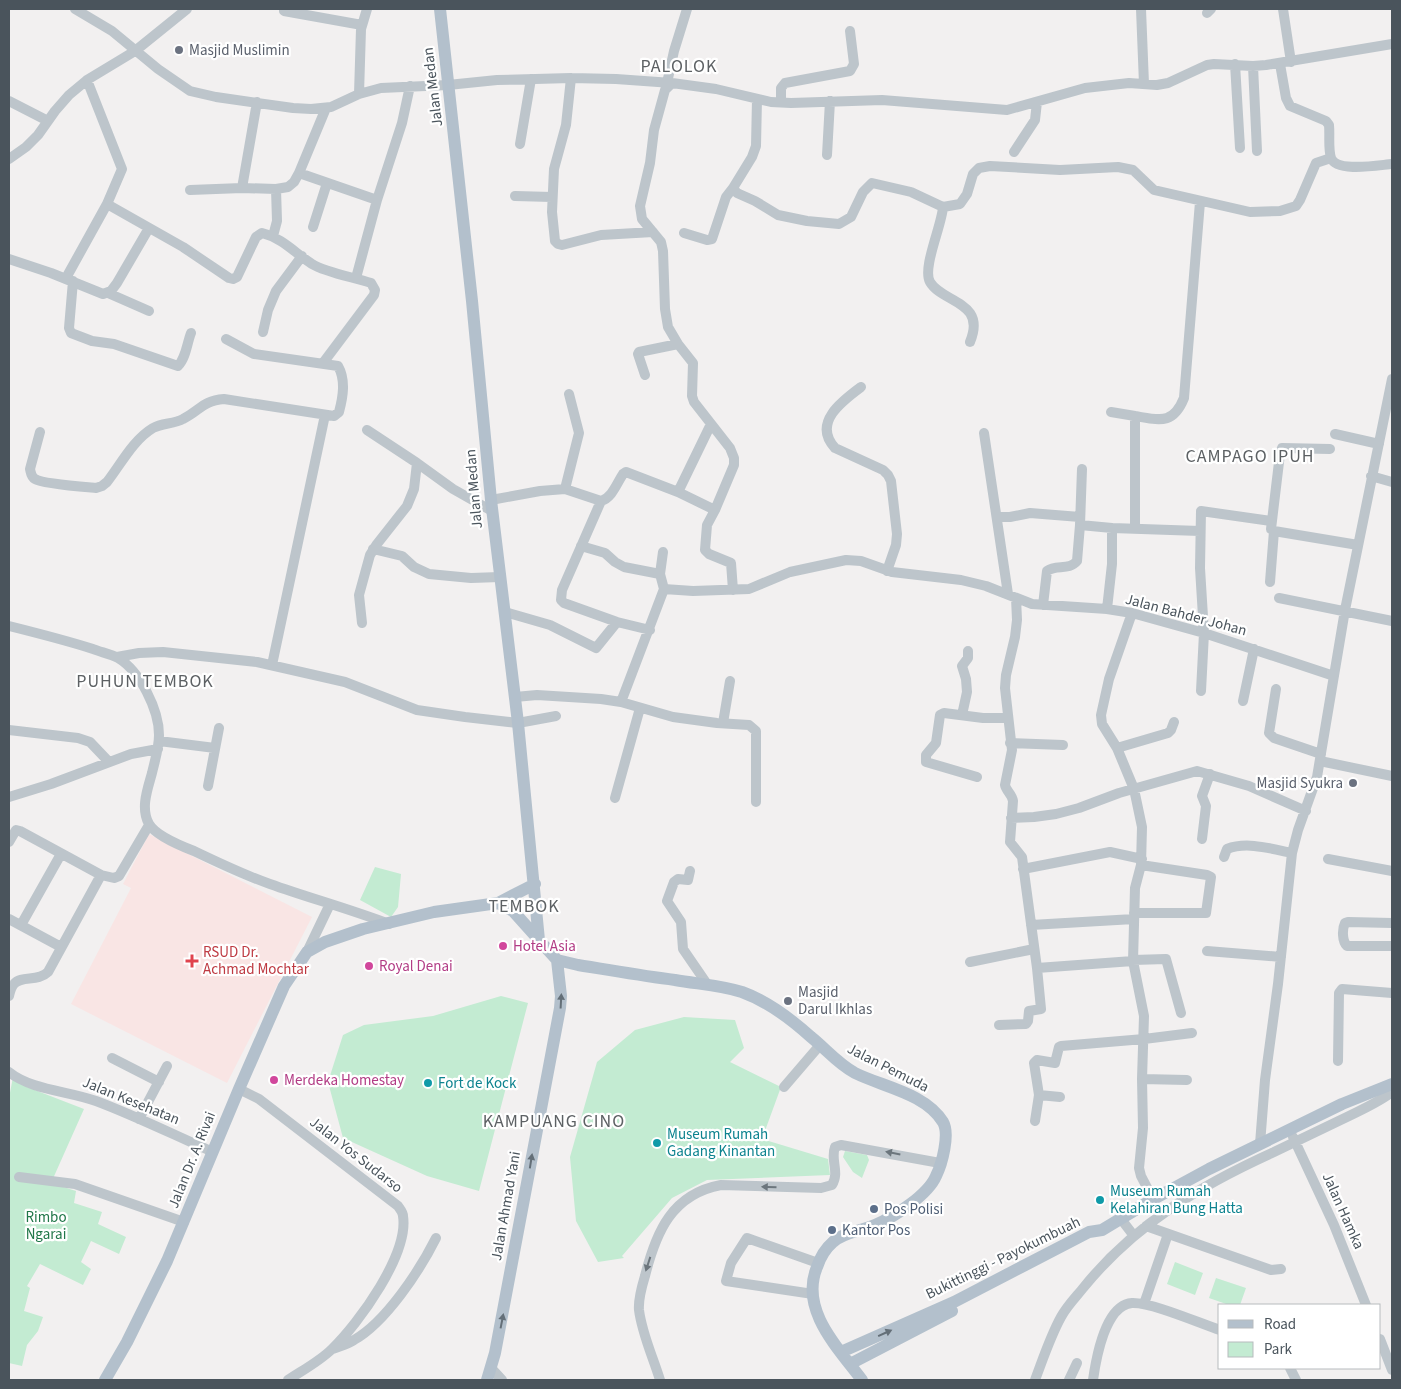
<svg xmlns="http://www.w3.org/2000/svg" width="1401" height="1389" viewBox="0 0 1401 1389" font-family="'Source Sans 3',sans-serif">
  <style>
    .medical { fill: #f9e5e4 }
    .green { fill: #c3ebd2 }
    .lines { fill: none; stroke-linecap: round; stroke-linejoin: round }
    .minor { stroke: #bdc5cb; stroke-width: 10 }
    .major { stroke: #b3c0cc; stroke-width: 12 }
    .oneway { fill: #646f78 }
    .oneway2 { fill: #6c767d }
    .worship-dot { fill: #6b7280; stroke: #fff; stroke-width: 2 }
    .hotel-dot { fill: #d1479c; stroke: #fff; stroke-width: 2 }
    .health-dot { fill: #e0444e; stroke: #fff; stroke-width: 2 }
    .culture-dot { fill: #0f9aa8; stroke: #fff; stroke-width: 2 }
    .service-dot { fill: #5c6f8a; stroke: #fff; stroke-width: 2 }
    .labels { text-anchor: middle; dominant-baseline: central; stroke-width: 4.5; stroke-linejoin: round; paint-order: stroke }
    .worship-label { font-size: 15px; fill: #5b616d; stroke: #fff; text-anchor: start }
    .street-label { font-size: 15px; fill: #4a545c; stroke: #fff }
    .hotel-label { font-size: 15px; fill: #b23c85; stroke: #fff; text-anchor: start }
    .health-label { font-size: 15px; fill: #be3a42; stroke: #fff; text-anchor: start }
    .culture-label { font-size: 15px; fill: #0d838f; stroke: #fff; text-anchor: start }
    .service-label { font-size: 15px; fill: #4e5e75; stroke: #fff; text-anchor: start }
    .park-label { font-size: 15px; fill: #217749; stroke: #fff }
    .quarter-label { font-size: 18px; letter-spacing: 1px; fill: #5d6164; stroke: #fff }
  </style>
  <rect width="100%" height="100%" fill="#f2f0f0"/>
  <!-- medical -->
  <path class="medical" d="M149,834L312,917L227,1083L71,1004L131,888L123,884Z"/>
  <!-- green -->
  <path class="green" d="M375,867L401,874L398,907L391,917L360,900Z
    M501,996L528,1003L479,1191L427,1176L343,1138L328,1082L343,1035L364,1025L433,1016Z
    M684,1017L735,1020L744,1048L730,1062L781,1087L762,1139L828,1159L830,1175L707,1180L672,1198L622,1256L624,1258L598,1262L576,1221L570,1157L597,1062L635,1030Z
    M13,1077L27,1087L84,1109L51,1183L76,1191L74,1203L102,1212L98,1224L126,1237L119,1254L91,1241L81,1262L91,1269L83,1285L40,1264L27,1286L30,1288L24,1311L43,1317L38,1331L27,1345L22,1366L9,1363V1098Z
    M845,1151L867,1155L869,1160L862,1178L853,1172L843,1157Z
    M1175,1262L1203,1273L1195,1295L1167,1284Z
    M1216,1278L1246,1288L1240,1305H1229L1209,1298Z"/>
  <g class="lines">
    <!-- minor -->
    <path class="minor" d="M75,9L112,31L158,69L190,91L216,97L293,108L311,109L331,107L359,94L381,88L448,85L497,80L571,78L616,79L672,83L716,89L771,102L791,103L882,100L1007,110L1085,88L1129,83L1157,85L1168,83L1207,65L1214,64L1253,66L1266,65L1392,44
      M1141,9L1144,84
      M1283,9L1291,62
      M284,11L362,25
      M1207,13L1211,9
      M1235,64L1240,148
      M1280,64L1286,98L1290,106L1326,121L1329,125C1330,135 1328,149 1331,158C1337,173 1379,165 1392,164
      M1253,66L1257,151
      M571,78L566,125L554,169L552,212L555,241L558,244L562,245L601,235L653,232
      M667,83L674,51L687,9
      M672,83L665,90L654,130L650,163L640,206L642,219L661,242L663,251L665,309L668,327L678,344L693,363L692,396L694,402L730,448L734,458V465L715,510L707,525L705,550L709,554L731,563L733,590
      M359,94L361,29L367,9
      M757,99L756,146L752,157L733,188L737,193L755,201L778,215L807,221L839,224L851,217L863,192L872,183L911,192L943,207L960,204L967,194L973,174L979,168L990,166L1060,170L1118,167L1133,170L1154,190L1250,212L1280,211L1296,206L1300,200L1316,163L1331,158
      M9,101L48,121
      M781,102V88L785,83L850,71L854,64L850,31
      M520,144L531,79
      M1014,152L1035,120L1037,102
      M827,155L830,101
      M9,159L26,147L38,135L55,111L69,95L87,80L135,51L187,9
      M299,173L377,200
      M242,188L257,102
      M190,190L242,188L276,189L288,187L294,182L299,173L326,108
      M515,196L552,197
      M107,204L183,247L229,278L233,279L237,277L256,237L262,233C282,238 295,253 312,264C327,273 353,277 371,283L375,290L374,295L323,363
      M943,207C942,225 922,268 930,282C942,303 987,301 970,342
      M313,227L327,183
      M684,233L707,240L712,239L726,197L733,188
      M273,236L277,221L276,189
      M9,259L51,273L103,294L111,291L117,283L149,228
      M66,278L107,204L122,169L87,80
      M356,278L377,200L402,123L410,86
      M73,281L69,328L71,333L92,341L114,344L178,366C186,358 187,343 191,333
      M108,293L149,311
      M263,332L268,310L276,291L302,256
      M645,375L638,354L639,352L678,344
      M861,387C842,401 812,423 835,448L883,470L888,475L891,481L897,534L896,545L887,571
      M1111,412L1135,416
      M367,430L417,463L453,489L492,511
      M40,432L30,469C31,473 31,477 35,479C43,484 85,487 96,488L102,486L107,482C121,464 133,440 153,428C162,423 174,424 183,419C201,410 202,401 224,399L334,416L339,412C343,397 346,380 338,366L254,354L226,339
      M984,433L1008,594
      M1335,434L1379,444
      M1330,449L1282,448L1280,454L1271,529L1274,531L1358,545
      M1371,476L1392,482
      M565,489L579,433L569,394
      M678,492L711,424
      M491,500L540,491L565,489L601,501C612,498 617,483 623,474L626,472L678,492L715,510
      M601,501L562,590L561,600L564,603L617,622L650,630
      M997,517H1010L1030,513L1080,517
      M1080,525L1112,528
      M1135,527V416C1160,420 1173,425 1184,398L1200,202
      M581,546L605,553L615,562L624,567L660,574
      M373,549L402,556L414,567L429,574L471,578L500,577
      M663,552L660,574L664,589
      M1270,582L1274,531
      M1016,598L1017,620L1015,637L1006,675L1005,688L1012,750L1005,785C1006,791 1012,794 1013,801L1010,842L1022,857L1037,968L1133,961L1144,1016L1142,1079L1143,1128L1139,1168L1141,1176L1153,1199
      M1279,598L1392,621
      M1043,605L1047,571C1056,564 1069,571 1077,561L1080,525L1082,469
      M1107,609L1112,564V528L1200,531
      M505,612L550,625L596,648L617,622
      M1132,613L1109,679L1101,715L1102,724L1117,748L1134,789L1142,827L1141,865L1135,888L1133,961
      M362,623L359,595L370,555L377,544L407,506L414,489L417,463
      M9,626C37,633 65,640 93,649C100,652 111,654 118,658C140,671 159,710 159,735C159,748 155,760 152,773C148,788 140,808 149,824C156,836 181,846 194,851C219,863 244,875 270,884C309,898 350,909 389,924
      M117,657L139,653L163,652L257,662L345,682L417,710L465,717L518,723L556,716
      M272,665L325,415
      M1276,689L1269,733L1274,738L1321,754
      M1201,691L1204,633L1200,568L1201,511L1271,521
      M515,697L537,695L601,699L621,702L673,717L717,723L749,725L756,731V802
      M1243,701L1254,649
      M621,702L664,589L693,591L749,589L790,572L846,560L861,561L892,572L961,580L986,586L1032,604L1107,609L1132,613L1204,633L1334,676
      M962,715L967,692L966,679L962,666L968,658V651
      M723,723L730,681
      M9,730L78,738L90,742L109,762
      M159,741L215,748
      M1010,743L1063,745
      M1117,748L1168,733L1171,730L1174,722
      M1320,761L1392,776
      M977,777L926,762V755L936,743L940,715L944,713L983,718H1007
      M208,786L219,728
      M9,797L51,784L131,754L158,749
      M615,798L640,708
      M1011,818L1034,817L1056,814L1079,808L1119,793L1197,771L1249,786L1306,811
      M1202,839L1206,806L1202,796L1210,774
      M9,842L16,830L20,831L101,875L114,878L119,876L149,825
      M1224,857L1227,849C1247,841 1272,849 1292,853
      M1328,859L1392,871
      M1023,869L1110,852L1142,859
      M690,871L688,880L678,879L674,882L667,901L681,922L683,949L707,984
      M1134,913H1206L1211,877L1207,875L1141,865
      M9,919L61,947
      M1392,923L1348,922L1345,923C1342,929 1342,941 1347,946H1392
      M21,925L61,854
      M1031,925L1134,919
      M1207,951L1281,957
      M307,952L330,904
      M1133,960L1166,959L1181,1013
      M970,962L1034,949
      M9,996C10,992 11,987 14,984C21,975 38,982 48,972L101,875
      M999,1025L1026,1024L1028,1021L1029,1011L1041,1009L1037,968
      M112,1058L159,1082
      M1338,1061L1339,993L1342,989L1392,993
      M9,1072C31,1090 69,1091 96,1101C136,1116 174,1135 213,1152
      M1142,1079L1187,1080
      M784,1087L820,1045
      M239,1089L259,1099L398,1206C400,1209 403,1212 403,1216C409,1254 359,1323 332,1349C320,1361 303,1370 288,1380
      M1039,1095L1060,1097
      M139,1119L167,1066
      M1035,1121L1039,1095L1034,1063L1037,1060L1055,1063L1059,1047L1061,1046L1144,1039L1192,1033
      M1293,1137L1334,1225L1366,1305
      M1260,1144L1265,1080L1278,984L1292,853L1298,830L1317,777L1345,610L1392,379
      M19,1177L75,1184L184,1222
      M1121,1219L1134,1236
      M1146,1226L1271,1270L1281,1269
      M813,1294L726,1281L731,1263L747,1238L818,1263
      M1144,1304L1168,1234
      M1380,1339L1392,1370
      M333,1349C340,1346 348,1344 354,1340C386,1322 420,1270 436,1238
      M491,1368L502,1380
      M1290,1368L1296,1380
      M660,1380C653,1357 642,1334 639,1310C638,1299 642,1286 645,1276C656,1232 672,1194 721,1185L821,1188L832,1185C840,1172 830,1160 835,1147L841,1145L940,1163
      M1035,1380C1043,1359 1050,1337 1061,1317C1067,1306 1076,1297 1084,1287C1135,1224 1201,1185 1274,1152C1299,1140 1324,1128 1349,1116C1363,1109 1379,1102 1392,1092
      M1069,1380L1077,1363
      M1093,1380C1096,1359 1105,1305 1132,1303C1151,1302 1199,1323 1220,1330"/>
    <!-- major -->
    <path class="major" d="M440,9L472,301L491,500L518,723L539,940L557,960
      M498,903L513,911L539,940
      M557,960L578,965C610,970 642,976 675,980C697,984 720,985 742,992C767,1001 791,1019 811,1037C826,1049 838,1064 855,1073C883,1087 925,1093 943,1122C950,1134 942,1164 936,1176C928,1195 894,1217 875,1225C862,1231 844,1232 833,1242C826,1248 820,1258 817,1267C799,1310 839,1349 862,1380
      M841,1352L954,1302L1089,1232L1102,1230L1150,1201L1209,1169L1342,1104L1392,1084
      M850,1364L952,1311
      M105,1380L127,1342L167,1261L239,1089L284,986L307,952L325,942L363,929L434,912L498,903L535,884
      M487,1380L495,1353L560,1008L561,996L557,960"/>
  </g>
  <!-- one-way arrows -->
  <defs><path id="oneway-solid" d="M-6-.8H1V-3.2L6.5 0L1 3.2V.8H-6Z" transform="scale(1.25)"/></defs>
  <g class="oneway">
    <use href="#oneway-solid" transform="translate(561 1001) rotate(-87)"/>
    <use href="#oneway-solid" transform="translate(531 1161) rotate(-81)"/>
    <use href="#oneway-solid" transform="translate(502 1321) rotate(-79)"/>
    <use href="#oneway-solid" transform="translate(885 1333) rotate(-24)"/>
  </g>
  <g class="oneway2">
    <use href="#oneway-solid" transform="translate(893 1153) rotate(-169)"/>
    <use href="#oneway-solid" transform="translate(769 1187) rotate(-178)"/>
    <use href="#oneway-solid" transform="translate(648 1264) rotate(108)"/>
  </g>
  <!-- markers -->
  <g class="worship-dot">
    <circle cx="179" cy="50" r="5"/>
    <circle cx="1353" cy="783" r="5"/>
    <circle cx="788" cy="1001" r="5"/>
  </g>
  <g class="hotel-dot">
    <circle cx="503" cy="946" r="5"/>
    <circle cx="369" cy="966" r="5"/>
    <circle cx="274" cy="1080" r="5"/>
  </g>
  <path class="health-dot" d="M189.5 953.5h5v5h5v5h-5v5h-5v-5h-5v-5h5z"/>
  <g class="culture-dot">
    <circle cx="428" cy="1083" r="5"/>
    <circle cx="657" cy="1143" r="5"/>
    <circle cx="1100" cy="1200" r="5"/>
  </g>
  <g class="service-dot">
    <circle cx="874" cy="1209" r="5"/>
    <circle cx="832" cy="1230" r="5"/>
  </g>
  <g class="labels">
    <!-- worship labels -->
    <g class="worship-label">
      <text x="189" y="50">Masjid Muslimin</text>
      <text x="1343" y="783" text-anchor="end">Masjid Syukra</text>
      <text x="798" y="992">Masjid<tspan x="798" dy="17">Darul Ikhlas</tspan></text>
    </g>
    <!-- street labels -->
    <g class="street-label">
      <text transform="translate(433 87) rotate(-97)">Jalan Medan</text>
      <text transform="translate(474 489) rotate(-95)">Jalan Medan</text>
      <text transform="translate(1186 615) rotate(15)">Jalan Bahder Johan</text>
      <text transform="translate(888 1068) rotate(27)">Jalan Pemuda</text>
      <text transform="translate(131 1101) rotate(22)">Jalan Kesehatan</text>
      <text transform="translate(356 1155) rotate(38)">Jalan Yos Sudarso</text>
      <text transform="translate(192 1160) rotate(-68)">Jalan Dr. A. Rivai</text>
      <text transform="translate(506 1206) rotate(-80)">Jalan Ahmad Yani</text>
      <text transform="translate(1343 1211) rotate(66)">Jalan Hamka</text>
      <text transform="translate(1003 1258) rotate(-26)">Bukittinggi - Payokumbuah</text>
    </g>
    <!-- hotel labels -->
    <g class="hotel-label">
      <text x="513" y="946">Hotel Asia</text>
      <text x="379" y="966">Royal Denai</text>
      <text x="284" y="1080">Merdeka Homestay</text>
    </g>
    <!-- health labels -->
    <g class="health-label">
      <text x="203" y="952">RSUD Dr.<tspan x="203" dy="17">Achmad Mochtar</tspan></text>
    </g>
    <!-- culture labels -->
    <g class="culture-label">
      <text x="438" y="1083">Fort de Kock</text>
      <text x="667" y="1134">Museum Rumah<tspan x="667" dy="17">Gadang Kinantan</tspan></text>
      <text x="1110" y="1191">Museum Rumah<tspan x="1110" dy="17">Kelahiran Bung Hatta</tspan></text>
    </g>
    <!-- service labels -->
    <g class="service-label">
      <text x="884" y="1209">Pos Polisi</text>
      <text x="842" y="1230">Kantor Pos</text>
    </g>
    <!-- park labels -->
    <g class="park-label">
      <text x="46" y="1217">Rimbo<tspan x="46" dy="17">Ngarai</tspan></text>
    </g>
    <!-- quarter labels -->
    <g class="quarter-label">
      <text x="679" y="66">PALOLOK</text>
      <text x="1250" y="456">CAMPAGO IPUH</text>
      <text x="145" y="681">PUHUN TEMBOK</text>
      <text x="524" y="906">TEMBOK</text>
      <text x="554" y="1121">KAMPUANG CINO</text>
    </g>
  </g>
  <!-- border -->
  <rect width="1401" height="1389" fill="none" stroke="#4a545c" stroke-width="20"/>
  <!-- legend -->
  <rect x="1218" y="1304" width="162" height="65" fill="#ffffff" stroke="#b7bbbe"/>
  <rect x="1228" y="1320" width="25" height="8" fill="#b3c0cc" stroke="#b7bbbe"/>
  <text x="1264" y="1329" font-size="15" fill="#4a545c">Road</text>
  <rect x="1228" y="1342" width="25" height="15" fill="#c3ebd2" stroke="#b7bbbe"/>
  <text x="1264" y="1354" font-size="15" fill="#4a545c">Park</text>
</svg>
